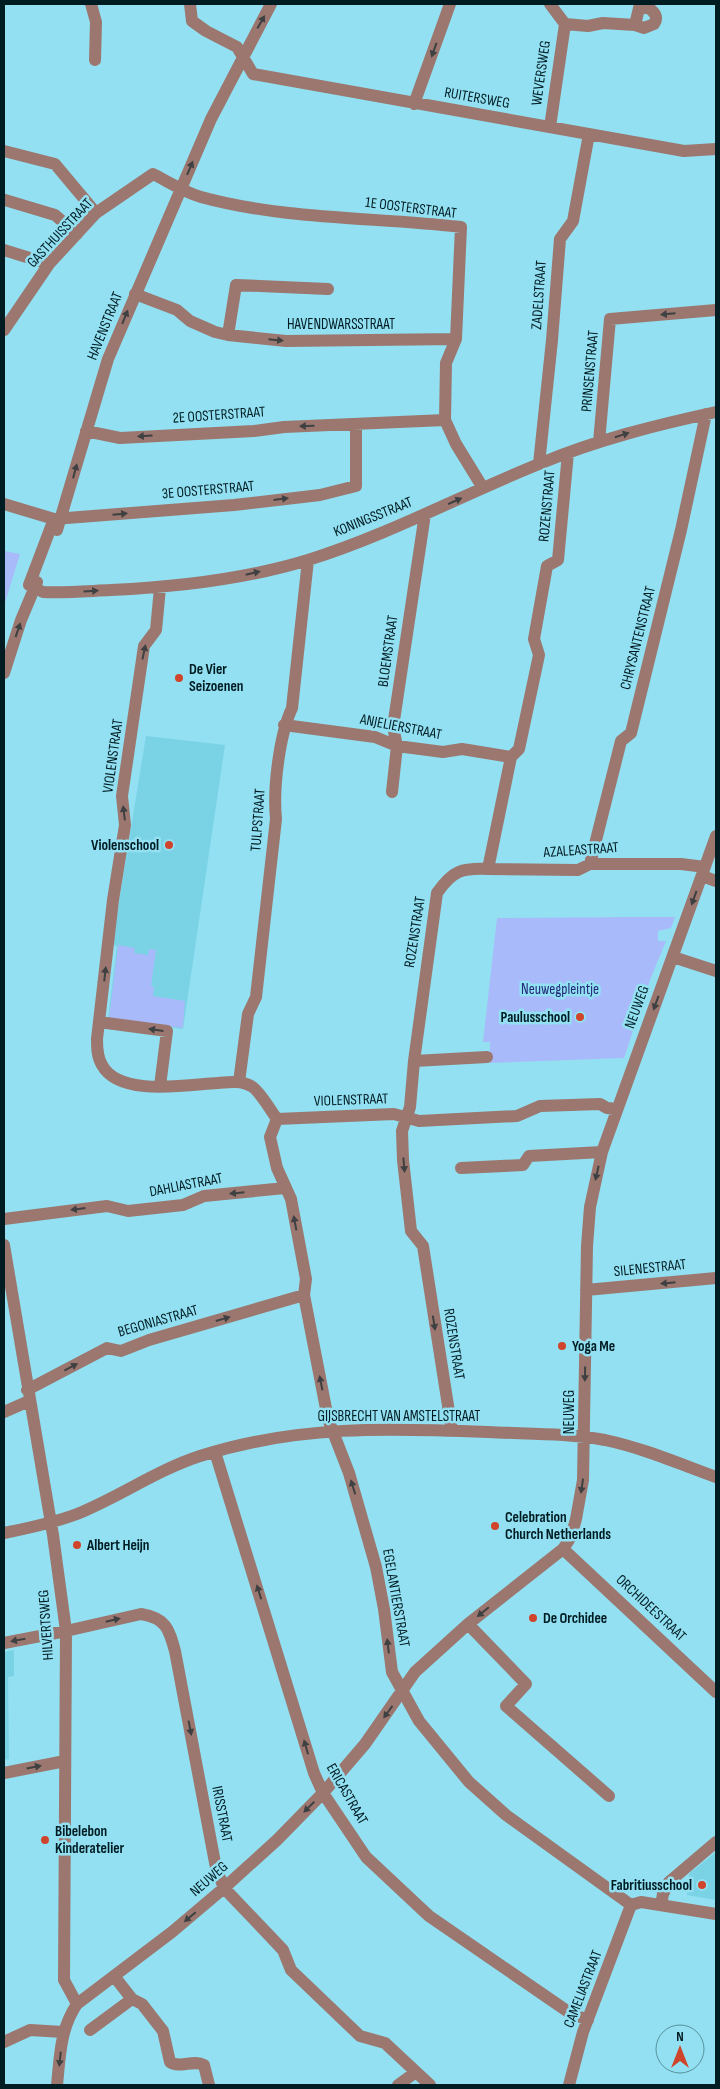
<svg xmlns="http://www.w3.org/2000/svg" width="720" height="2089" viewBox="0 0 720 2089" font-family="'Sofia Sans Condensed',sans-serif">
  <style>
    .built { fill: #7ad2e5 }
    .green { fill: #a9bafa }
    .lines { fill: none; stroke-linecap: round; stroke-linejoin: round }
    .minor { stroke: #9c776f; stroke-width: 12 }
    .oneway { fill: #3e4041 }
    .poi-dot { fill: #cf442a; stroke: #92e0f1; stroke-width: 2 }
    .labels { text-anchor: middle; dominant-baseline: central; stroke-width: 5; stroke-linejoin: round; paint-order: stroke }
    .street-label { font-size: 15px; fill: #001c23; stroke: #92e0f1 }
    .poi-label { font-size: 15px; font-weight: bold; fill: #001c23; stroke: #92e0f1; text-anchor: start }
    .park-label { font-size: 15px; fill: #22297a; stroke: #92e0f1 }
  </style>
  <rect width="100%" height="100%" fill="#92e0f1"/>
  <!-- built -->
  <path class="built" d="M146,736L225,745L183,1029L108,1019L117,946L112,945Z
    M14,1650V1676L8,1677L9,1759L4,1760V1652Z
    M716,1852V1900L687,1895L689,1874Z"/>
  <!-- green -->
  <path class="green" d="M4,551L20,554L4,606Z
    M631,917H675L671,928L658,931V941H666L650,980L624,1058L490,1063V1042H483L497,918Z
    M118,945L135,948L134,953L148,955L149,949L156,950L151,986L154,987L153,996L185,1001L183,1028L109,1018Z"/>
  <g class="lines">
    <!-- minor -->
    <path class="minor" d="M91,4L96,22L95,60
      M190,4L192,21L206,31L237,47L253,74L684,151L716,149
      M639,9L647,7C654,11 659,17 654,24L644,28L635,25L640,4
      M565,24L588,26L603,23L635,25
      M414,104L450,4
      M550,127L565,24L550,4
      M4,151L55,164L96,213
      M5,200L55,215L77,234
      M4,250L49,264
      M135,294L177,310L190,321L215,332L228,335L286,341L456,339
      M4,330L49,264L96,213L153,174C169,182 184,192 201,197C285,220 375,217 461,227L456,339L446,363L445,420L456,444L483,488
      M228,335L236,285L328,289
      M86,431L120,438L254,431L284,427L445,420
      M599,442L610,319L716,310
      M539,464L552,340L560,239L573,221L589,134
      M4,504L54,519L234,505L320,495L356,486V424
      M54,519L29,585L43,592C65,593 88,591 111,590C176,587 246,579 308,560C388,535 462,495 539,464C596,440 656,425 716,412
      M57,530L108,359L211,119L271,4
      M160,588L156,630L144,646L122,796L125,825L113,900L97,1039C97,1047 97,1057 102,1065C119,1097 186,1085 217,1083C228,1082 241,1080 251,1086C259,1090 271,1111 277,1119L394,1114L419,1121L517,1116L540,1106L600,1104L607,1108L617,1109
      M4,673L21,620L37,582
      M284,725L375,737L397,746L443,752L462,749L511,757
      M392,792L397,746L393,727L425,514
      M590,864L621,741L631,733L681,530L706,414
      M488,869L578,870L590,864H681L705,867
      M702,876L716,881
      M673,957L716,971
      M99,1022L167,1031L160,1086
      M414,1061L487,1057
      M239,1082L248,1014L256,997L276,819C273,789 279,736 292,708L308,560
      M277,1119L270,1137L277,1168L291,1199L306,1279L304,1295L328,1419L349,1473L376,1567L384,1609L392,1672L419,1721L469,1782L506,1815L631,1905
      M461,1168L523,1165L529,1156L602,1152
      M4,1219L107,1206L128,1211L183,1205L204,1196L285,1188
      M4,1245L53,1535L66,1631L64,1980L77,2004
      M586,1290L716,1278
      M27,1390L107,1348L121,1351L149,1340L304,1295
      M4,1412L29,1401
      M452,1431L423,1246L411,1231L403,1160L402,1131L410,1107L414,1061L437,893C453,870 462,868 488,869L511,757L519,749L539,655L534,639L547,566L558,560L568,453
      M215,1452L314,1773L323,1793L366,1857L429,1916L570,2013L588,2020
      M4,1533C29,1528 53,1523 77,1514C119,1497 157,1470 200,1456C297,1425 388,1428 488,1432C527,1434 567,1433 605,1440C643,1448 680,1464 716,1477
      M563,1549L716,1692
      M468,1624L526,1684L506,1706L609,1796
      M4,1643L66,1631L141,1614C166,1618 169,1629 175,1651L216,1868L224,1888L283,1950L291,1970L360,2036L385,2043L430,2085
      M4,1773L65,1761
      M631,1905L641,1902L716,1914
      M661,1905L663,1894L669,1882L716,1842
      M114,1976L132,1999L142,2004L163,2031L170,2062C180,2069 193,2059 204,2065L209,2085
      M90,2030L132,1999
      M4,2042L30,2030L63,2032
      M57,2085C60,2056 60,2029 77,2004L172,1932L224,1888L277,1840L323,1793L365,1744L415,1672L468,1624L563,1549L571,1537L576,1519L583,1480L587,1246L590,1207L602,1152L716,836
      M398,2085L416,2072
      M569,2085L583,2032L631,1905"/>
  </g>
  <!-- one-way arrows -->
  <defs><path id="oneway-solid" d="M-6-.8H1V-3.2L6.5 0L1 3.2V.8H-6Z" transform="scale(1.25)"/></defs>
  <g class="oneway">
    <use href="#oneway-solid" transform="translate(261 22) rotate(-61)"/>
    <use href="#oneway-solid" transform="translate(434 50) rotate(110)"/>
    <use href="#oneway-solid" transform="translate(190 168) rotate(-67)"/>
    <use href="#oneway-solid" transform="translate(668 314) rotate(175)"/>
    <use href="#oneway-solid" transform="translate(125 317) rotate(-68)"/>
    <use href="#oneway-solid" transform="translate(276 340) rotate(6)"/>
    <use href="#oneway-solid" transform="translate(307 426) rotate(178)"/>
    <use href="#oneway-solid" transform="translate(622 435) rotate(-17)"/>
    <use href="#oneway-solid" transform="translate(145 436) rotate(176)"/>
    <use href="#oneway-solid" transform="translate(75 471) rotate(-75)"/>
    <use href="#oneway-solid" transform="translate(281 499) rotate(-7)"/>
    <use href="#oneway-solid" transform="translate(455 501) rotate(-24)"/>
    <use href="#oneway-solid" transform="translate(120 514) rotate(-5)"/>
    <use href="#oneway-solid" transform="translate(253 573) rotate(-13)"/>
    <use href="#oneway-solid" transform="translate(91 591) rotate(-3)"/>
    <use href="#oneway-solid" transform="translate(18 630) rotate(-71)"/>
    <use href="#oneway-solid" transform="translate(144 652) rotate(-78)"/>
    <use href="#oneway-solid" transform="translate(124 813) rotate(-97)"/>
    <use href="#oneway-solid" transform="translate(694 898) rotate(110)"/>
    <use href="#oneway-solid" transform="translate(105 974) rotate(-84)"/>
    <use href="#oneway-solid" transform="translate(656 1003) rotate(110)"/>
    <use href="#oneway-solid" transform="translate(156 1030) rotate(-172)"/>
    <use href="#oneway-solid" transform="translate(404 1165) rotate(85)"/>
    <use href="#oneway-solid" transform="translate(597 1173) rotate(103)"/>
    <use href="#oneway-solid" transform="translate(237 1193) rotate(174)"/>
    <use href="#oneway-solid" transform="translate(78 1209) rotate(173)"/>
    <use href="#oneway-solid" transform="translate(295 1223) rotate(-101)"/>
    <use href="#oneway-solid" transform="translate(668 1283) rotate(174)"/>
    <use href="#oneway-solid" transform="translate(223 1319) rotate(-16)"/>
    <use href="#oneway-solid" transform="translate(434 1323) rotate(81)"/>
    <use href="#oneway-solid" transform="translate(71 1367) rotate(-28)"/>
    <use href="#oneway-solid" transform="translate(585 1374) rotate(91)"/>
    <use href="#oneway-solid" transform="translate(321 1383) rotate(-101)"/>
    <use href="#oneway-solid" transform="translate(582 1486) rotate(98)"/>
    <use href="#oneway-solid" transform="translate(353 1487) rotate(-107)"/>
    <use href="#oneway-solid" transform="translate(259 1592) rotate(-107)"/>
    <use href="#oneway-solid" transform="translate(483 1612) rotate(141)"/>
    <use href="#oneway-solid" transform="translate(113 1620) rotate(-13)"/>
    <use href="#oneway-solid" transform="translate(18 1640) rotate(170)"/>
    <use href="#oneway-solid" transform="translate(388 1646) rotate(-97)"/>
    <use href="#oneway-solid" transform="translate(388 1712) rotate(126)"/>
    <use href="#oneway-solid" transform="translate(190 1728) rotate(79)"/>
    <use href="#oneway-solid" transform="translate(306 1747) rotate(-106)"/>
    <use href="#oneway-solid" transform="translate(34 1767) rotate(-11)"/>
    <use href="#oneway-solid" transform="translate(309 1807) rotate(135)"/>
    <use href="#oneway-solid" transform="translate(190 1917) rotate(140)"/>
    <use href="#oneway-solid" transform="translate(60 2059) rotate(96)"/>
  </g>
  <!-- markers -->
  <g class="poi-dot">
    <circle cx="179" cy="678" r="5"/>
    <circle cx="169" cy="845" r="5"/>
    <circle cx="580" cy="1017" r="5"/>
    <circle cx="562" cy="1346" r="5"/>
    <circle cx="495" cy="1526" r="5"/>
    <circle cx="77" cy="1545" r="5"/>
    <circle cx="533" cy="1618" r="5"/>
    <circle cx="45" cy="1840" r="5"/>
    <circle cx="702" cy="1885" r="5"/>
  </g>
  <g class="labels">
    <!-- street labels -->
    <g class="street-label">
      <text transform="translate(541 73) rotate(-82)">WEVERSWEG</text>
      <text transform="translate(477 98) rotate(10)">RUITERSWEG</text>
      <text transform="translate(411 208) rotate(7)">1E OOSTERSTRAAT</text>
      <text transform="translate(60 233) rotate(-47)">GASTHUISSTRAAT</text>
      <text transform="translate(539 295) rotate(-86)">ZADELSTRAAT</text>
      <text x="341" y="324">HAVENDWARSSTRAAT</text>
      <text transform="translate(105 326) rotate(-68)">HAVENSTRAAT</text>
      <text transform="translate(590 371) rotate(-85)">PRINSENSTRAAT</text>
      <text transform="translate(219 415) rotate(-4)">2E OOSTERSTRAAT</text>
      <text transform="translate(208 490) rotate(-5)">3E OOSTERSTRAAT</text>
      <text transform="translate(547 506) rotate(-85)">ROZENSTRAAT</text>
      <text transform="translate(373 517) rotate(-22)">KONINGSSTRAAT</text>
      <text transform="translate(638 638) rotate(-76)">CHRYSANTENSTRAAT</text>
      <text transform="translate(388 651) rotate(-82)">BLOEMSTRAAT</text>
      <text transform="translate(401 727) rotate(11)">ANJELIERSTRAAT</text>
      <text transform="translate(113 756) rotate(-82)">VIOLENSTRAAT</text>
      <text transform="translate(258 820) rotate(-86)">TULPSTRAAT</text>
      <text transform="translate(581 850) rotate(-4)">AZALEASTRAAT</text>
      <text transform="translate(415 932) rotate(-81)">ROZENSTRAAT</text>
      <text transform="translate(637 1007) rotate(-70)">NEUWEG</text>
      <text transform="translate(351 1100) rotate(-2)">VIOLENSTRAAT</text>
      <text transform="translate(186 1185) rotate(-11)">DAHLIASTRAAT</text>
      <text transform="translate(650 1268) rotate(-6)">SILENESTRAAT</text>
      <text transform="translate(158 1321) rotate(-16)">BEGONIASTRAAT</text>
      <text transform="translate(454 1344) rotate(81)">ROZENSTRAAT</text>
      <text transform="translate(569 1412) rotate(-90)">NEUWEG</text>
      <text x="399" y="1416">GIJSBRECHT VAN AMSTELSTRAAT</text>
      <text transform="translate(396 1598) rotate(80)">EGELANTIERSTRAAT</text>
      <text transform="translate(651 1608) rotate(43)">ORCHIDEESTRAAT</text>
      <text transform="translate(46 1625) rotate(-94)">HILVERTSWEG</text>
      <text transform="translate(347 1794) rotate(60)">ERICASTRAAT</text>
      <text transform="translate(222 1814) rotate(79)">IRISSTRAAT</text>
      <text transform="translate(209 1879) rotate(-41)">NEUWEG</text>
      <text transform="translate(583 1989) rotate(-69)">CAMELIASTRAAT</text>
    </g>
    <!-- poi labels -->
    <g class="poi-label">
      <text x="189" y="669">De Vier<tspan x="189" dy="17">Seizoenen</tspan></text>
      <text x="159" y="845" text-anchor="end">Violenschool</text>
      <text x="570" y="1017" text-anchor="end">Paulusschool</text>
      <text x="572" y="1346">Yoga Me</text>
      <text x="505" y="1517">Celebration<tspan x="505" dy="17">Church Netherlands</tspan></text>
      <text x="87" y="1545">Albert Heijn</text>
      <text x="543" y="1618">De Orchidee</text>
      <text x="55" y="1831">Bibelebon<tspan x="55" dy="17">Kinderatelier</tspan></text>
      <text x="692" y="1885" text-anchor="end">Fabritiusschool</text>
    </g>
    <!-- park labels -->
    <g class="park-label">
      <text x="560" y="989">Neuwegpleintje</text>
    </g>
  </g>
  <!-- border -->
  <rect width="720" height="2089" fill="none" stroke="#001c23" stroke-width="10"/>
  <!-- north arrow -->
  <g transform="translate(680 2049)"><circle r="24" fill="#92e0f1" stroke="#58929f"/>
  <path d="M0-4L9 19L0 12L-9 19Z" fill="#cf442a"/>
  <text y="-8" font-size="14" font-weight="bold" text-anchor="middle" fill="#001c23">N</text>
  </g>
</svg>
